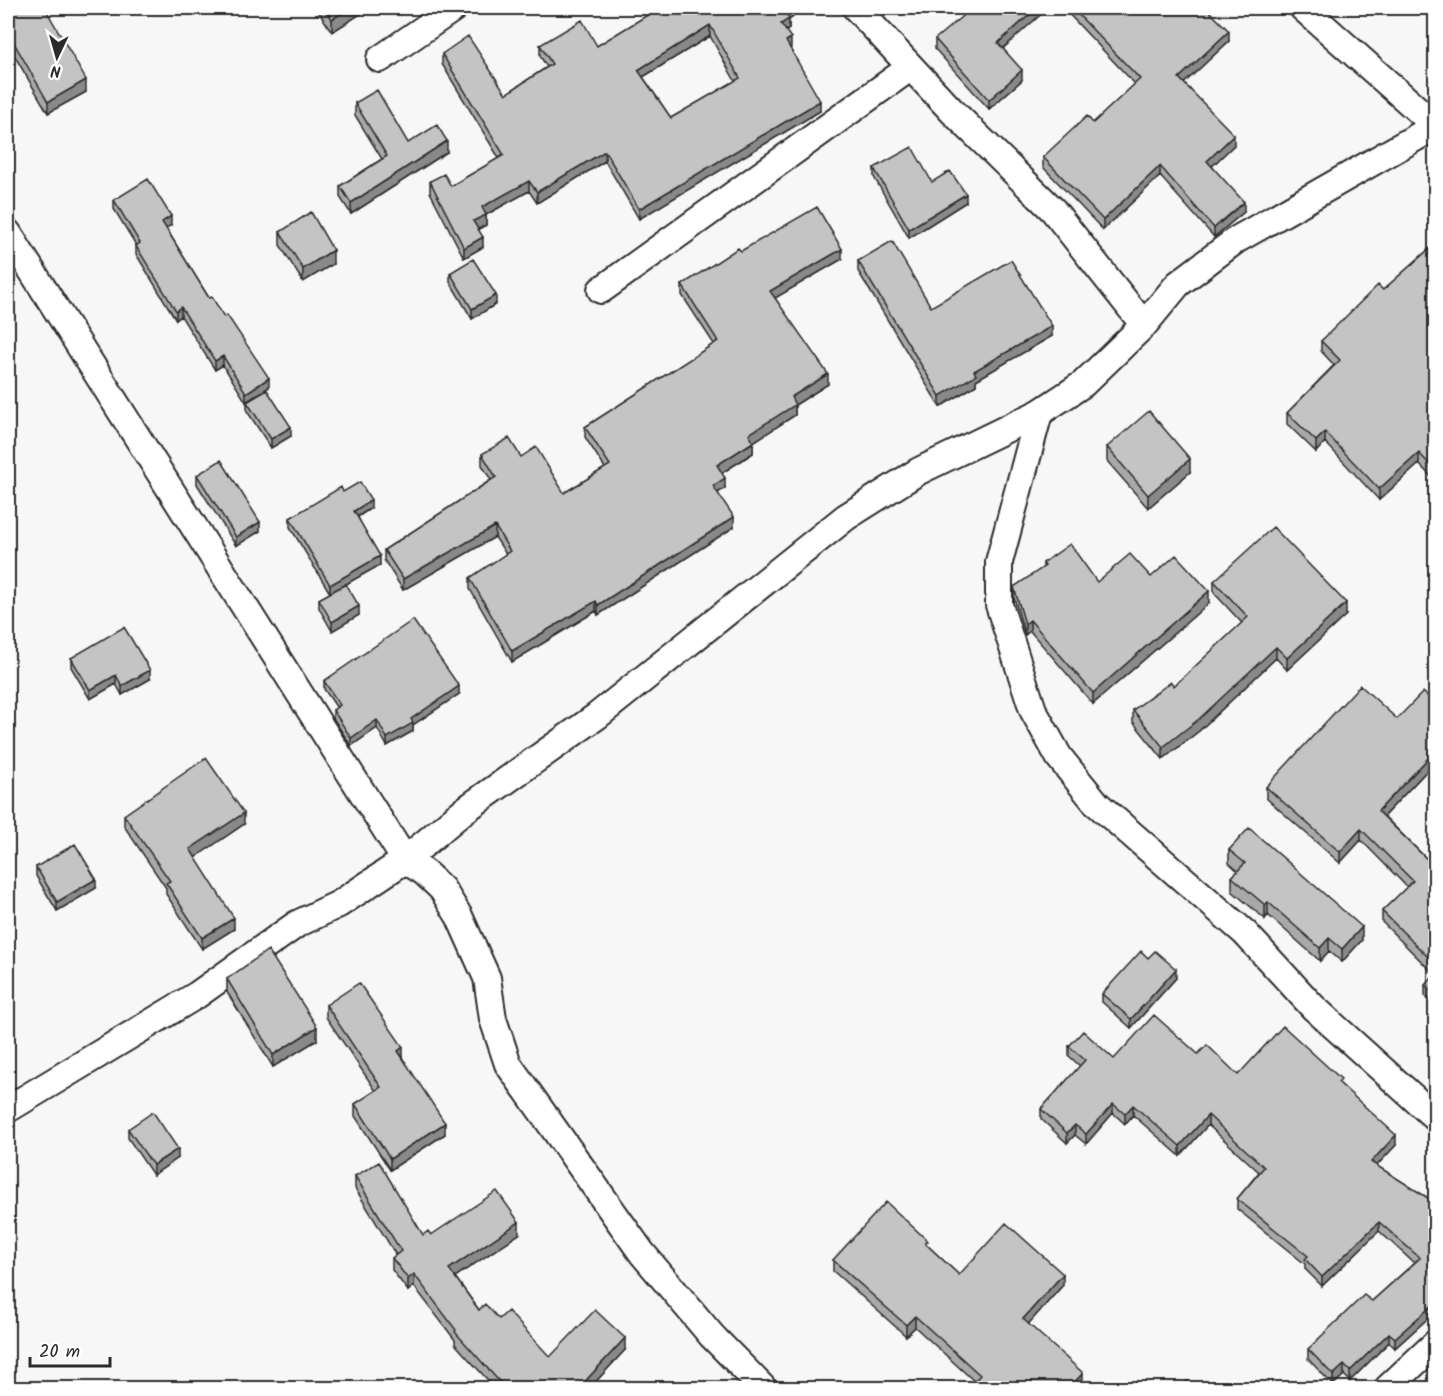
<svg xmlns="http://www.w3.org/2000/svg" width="1443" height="1396" viewBox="0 0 1443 1396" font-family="Kalam,sans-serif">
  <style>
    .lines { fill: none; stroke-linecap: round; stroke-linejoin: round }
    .street-casing { stroke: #2b2b2b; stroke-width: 30 }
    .street { stroke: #fff; stroke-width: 26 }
    .wall { fill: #a9a9a9; stroke: #2b2b2b; stroke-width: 1.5; fill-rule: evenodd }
    .shaded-wall { fill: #898989; stroke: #2b2b2b; stroke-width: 1.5 }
    .building { fill: #c4c4c4; stroke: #2b2b2b; stroke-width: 1.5; fill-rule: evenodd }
  </style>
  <rect width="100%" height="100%" fill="#f7f7f7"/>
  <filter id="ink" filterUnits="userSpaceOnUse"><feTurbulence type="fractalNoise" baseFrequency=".0167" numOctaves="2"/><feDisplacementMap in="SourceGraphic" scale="12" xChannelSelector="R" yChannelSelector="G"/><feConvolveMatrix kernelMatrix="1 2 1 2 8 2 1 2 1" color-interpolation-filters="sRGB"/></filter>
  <g filter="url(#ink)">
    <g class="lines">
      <!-- street casing -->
      <g class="street-casing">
        <path id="street" d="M856,8L952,111L1053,210L1144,325
          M1303,8L1436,126
          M380,59L454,8
          M8,233L405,860L424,872L442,889L459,916L487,978L493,1019L508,1064L642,1253L712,1336L763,1388
          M601,290L911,67
          M1039,413L999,562V605L1033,710L1059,757L1097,804L1245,933L1313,1007L1436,1118
          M8,1109L197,995L297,924L339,904L405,860L462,812L597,716L846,517L919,471L1039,413L1083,384L1144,325L1178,284L1236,240L1436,126
          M1388,1388L1436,1343"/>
      </g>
      <!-- street -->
      <use href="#street" class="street"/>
    </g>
    <!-- wall -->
    <path class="wall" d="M8,8L86,92L48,113L10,48L8,49Z
      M316,8H370L332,32Z
      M659,8L793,17L789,20V29L786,31L790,49L820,111L639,219L605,161L537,203L529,191L486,215V225L478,229L483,247L464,258L430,192V181L451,186L499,158L442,64V54L506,94L547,67L540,56V45L597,46ZM710,36L735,81L671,118L643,77Z
      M1063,8H1128L1131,11L1229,41L1184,83L1234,145L1212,166L1244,212L1214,237L1160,176L1103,230L1043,167V157L1093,123L1135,84Z
      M935,39L1003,48L1022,80L989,109L935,49Z
      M355,103L408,143L447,152L351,214L340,197V186L382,159L355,115Z
      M874,168L932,182L966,202L909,238L874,177Z
      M114,200L171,225L166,228L209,298L269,387L246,402L223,365L215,370L181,316L176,320L136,254V245L114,209Z
      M280,232L333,264L303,282L280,245Z
      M1436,243V482L1419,464L1379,500L1325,442L1316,452L1287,424V413L1334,365L1321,351V341L1383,290Z
      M741,251L842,259L775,298L828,384L795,405V415L753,442V453L722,473L725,488L718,493L734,527L598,615L596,611L512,662L470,589V578L506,554L495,537L403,590L384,560V550L491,480L482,465V454L521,457L564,493L605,468L585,437V427L714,344L682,295V285Z
      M858,261L931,307L1052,336L976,380V385L940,407L858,271Z
      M450,273L496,304L472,319L450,282Z
      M247,402L291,436L271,448L247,411Z
      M1107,447L1190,472L1148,508L1107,461Z
      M197,475L260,531L236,546L197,484Z
      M343,492L371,508L358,517L380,565L346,584L359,615L332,631L319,608V599L330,593L290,527V518Z
      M1043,563L1097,582L1151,577L1209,603L1093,704L1030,631L1025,635L1014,598V587L1043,568Z
      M1214,581L1346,615L1287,670L1276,658L1199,731L1163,759L1133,722V710L1174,686L1242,623L1214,593Z
      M71,658L150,679L122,695L116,684L90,699L71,667Z
      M324,681L459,694L413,725V731L387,746L377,728L351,746L333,718V710L337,708L324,689Z
      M1436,761L1384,816L1434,866L1436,865V1006L1425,996V985L1435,975L1382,922V911L1407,887L1361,840L1340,863L1266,798V787Z
      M124,815L244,824L195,857L234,929L202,949L166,894V888L124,826Z
      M1229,850L1362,940L1342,962L1329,951L1320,961L1268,915L1265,919L1232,891V877L1238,871L1229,863Z
      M36,867L96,888L57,911L36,876Z
      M1148,958L1176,978L1131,1028L1102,1002V994Z
      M227,979L317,1040L273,1067L227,992Z
      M326,1005L403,1058L445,1134L390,1170L355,1116V1104L376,1091L326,1017Z
      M1069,1046L1114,1059L1198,1054L1238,1075L1341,1085L1396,1145L1376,1166L1436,1203V1311L1395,1348L1389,1342L1350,1381L1344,1375L1333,1385L1308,1359V1349L1372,1301L1414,1263L1379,1231L1322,1286L1305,1269V1264L1237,1209V1199L1259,1172L1208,1125L1180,1156L1133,1115L1125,1124L1113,1113L1086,1144L1075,1135L1067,1143L1041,1119V1109L1080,1066L1069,1056Z
      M128,1129L178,1158L153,1175L128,1138Z
      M355,1176L423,1235L519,1234L455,1277L479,1310L499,1319L550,1357L625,1350L589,1389H496L455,1344V1340L414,1286L408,1291L392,1270V1258L396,1255L355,1188Z
      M928,1246L959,1275L1063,1285L1028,1324L1083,1384L1078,1389H967L974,1381L915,1327L906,1336L833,1271V1260Z"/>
    <!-- shaded-wall -->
    <path class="shaded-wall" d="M351,8H370L332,32V19Z
      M793,8V17L789,20V29L781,34V24L785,12Z
      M1037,8H1048L998,53V43Z
      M710,25V36L638,80V70Z
      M1229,31V41L1179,88V78Z
      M10,36V48L8,49V38Z
      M791,38V48L786,52V41Z
      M1022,70V80L989,109V100Z
      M86,80V92L48,113V102Z
      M820,101V111L639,219V209Z
      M1234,135V145L1207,171V161Z
      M447,141V152L351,214V203Z
      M605,151V161L537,203V192Z
      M1160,166V176L1103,230V220Z
      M529,181V191L482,217V207Z
      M966,194V202L909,238V229Z
      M1244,202V212L1214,237V228Z
      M486,215V225L473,232V221Z
      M171,216V225L162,231V222Z
      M483,237V247L464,258V248Z
      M842,249V259L770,301V291Z
      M333,250V264L303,282V269Z
      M496,295V304L472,319V309Z
      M181,307V316L176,320V311Z
      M1052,326V336L976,380V385L940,407V396L974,371Z
      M223,356V365L215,370V361Z
      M828,374V384L795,405V415L749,445V434L791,397Z
      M269,378V387L246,402V393Z
      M291,427V436L271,448V439Z
      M1325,432V442L1316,452V441Z
      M753,442V453L717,476V465Z
      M1419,453V464L1379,500V489Z
      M1190,459V472L1148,508V495Z
      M725,478V488L713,496V486Z
      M371,500V508L354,519V511Z
      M734,517V527L598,615V605Z
      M260,522V531L236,546V537Z
      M495,526V537L403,590V579Z
      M380,556V565L330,593V585Z
      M1209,591V603L1093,704V693Z
      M596,601V611L512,662V651Z
      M1346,603V615L1287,670V658Z
      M359,606V615L332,631V622Z
      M1030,620V631L1025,635V624Z
      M1276,647V658L1199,731L1163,759V747Z
      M150,670V679L122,695V686Z
      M116,675V684L90,699V690Z
      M459,686V694L413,725V731L387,746V738L411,719Z
      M377,720V728L351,746V738Z
      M1436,750V761L1378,822V811Z
      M244,813V824L190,861V849Z
      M1361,829V840L1340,863V852Z
      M96,879V888L57,911V902Z
      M1268,902V915L1265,919V905Z
      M234,918V929L202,949V938Z
      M1362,927V940L1342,962V949Z
      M1329,938V951L1320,961V948Z
      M1176,969V978L1131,1028V1019Z
      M317,1027V1040L273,1067V1055Z
      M403,1047V1059L398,1051Z
      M1113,1104V1113L1086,1144V1134Z
      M1133,1105V1115L1125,1124V1114Z
      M1208,1115V1125L1180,1156V1146Z
      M445,1123V1134L390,1170V1159Z
      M1075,1125V1135L1067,1143V1133Z
      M1396,1135V1145L1371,1172V1162Z
      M178,1149V1158L153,1175V1165Z
      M519,1222V1234L449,1281V1269Z
      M1379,1222V1231L1322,1286V1277Z
      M414,1274V1286L408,1291V1279Z
      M1063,1274V1285L1023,1330V1319Z
      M1436,1302V1311L1395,1348V1338Z
      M915,1316V1327L906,1336V1325Z
      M1389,1333V1342L1350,1381V1371Z
      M625,1338V1350L589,1389H578Z
      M1344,1365V1375L1333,1385V1375Z
      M1083,1373V1384L1078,1389H1068Z"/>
    <!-- building -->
    <path class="building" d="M8,8H45L86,80L48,102L10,36L8,38Z
      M324,8H351L332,19Z
      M659,8H793L785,12L789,19L781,24L791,38L786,41L820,101L639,209L605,151L537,192L529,181L482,207L486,215L473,221L483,237L464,248L430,181L444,174L451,186L504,155L442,54L468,36L506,94L552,64L540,45L582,20L597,46ZM710,25L740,78L671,118L638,70Z
      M972,8H1037L998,43L1022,70L989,100L935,39Z
      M1072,8H1128L1131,11L1134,8H1206L1229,31L1179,78L1234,135L1207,161L1244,202L1214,228L1160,166L1103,220L1043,157L1087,116L1093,123L1140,79Z
      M377,90L408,143L437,125L447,141L351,203L340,186L387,156L355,103Z
      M912,147L932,182L950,171L966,194L909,229L874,168Z
      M148,179L171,216L162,222L209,298L212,297L224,317L227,315L269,378L246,393L223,356L215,361L181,307L176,311L136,246L140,243L114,200Z
      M817,207L842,249L770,291L828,374L791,397L795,405L749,434L753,442L717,465L725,478L713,486L734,517L598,605L596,601L512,651L470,578L510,551L495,526L403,579L384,550L496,477L482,454L509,438L521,457L536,447L564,493L610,465L585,427L718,341L682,285L738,248L741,251Z
      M311,212L333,250L303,269L280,232Z
      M892,241L931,307L1011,260L1052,326L974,371L976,375L940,396L858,261Z
      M1436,243V471L1419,453L1379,489L1325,432L1316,441L1287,413L1340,360L1321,341L1378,285L1383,290Z
      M473,259L496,295L472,309L450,273Z
      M267,390L291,427L271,439L247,402Z
      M1149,411L1190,459L1148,495L1107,447Z
      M221,460L260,522L236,537L197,475Z
      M360,482L371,500L354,511L380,556L330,585L290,518L341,487L343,492Z
      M1273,527L1346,603L1287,658L1276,647L1199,719L1163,747L1133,710L1171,682L1174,686L1248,617L1214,581Z
      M1070,544L1097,582L1130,554L1151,577L1176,555L1209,591L1093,693L1030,620L1025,624L1014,587L1045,566L1043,563Z
      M346,584L359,606L332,622L319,599Z
      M413,620L459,686L411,719L413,723L387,738L377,720L351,738L333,710L340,705L324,681Z
      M124,627L150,670L122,686L116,675L90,690L71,658Z
      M1360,685L1397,719L1423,692L1436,704V750L1378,811L1434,866L1436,865V965L1382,911L1413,881L1361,829L1340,852L1266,787Z
      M206,758L244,813L190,849L234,918L202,938L166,883L170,881L124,815Z
      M1249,828L1362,927L1342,949L1329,938L1320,948L1268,902L1265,905L1232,877L1245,863L1229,850Z
      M75,844L96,879L57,902L36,867Z
      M268,950L317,1027L273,1055L227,979Z
      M1141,951L1148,958L1155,951L1176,969L1131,1019L1102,994Z
      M1436,975V995L1425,985Z
      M359,983L403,1047L398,1051L445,1123L390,1159L355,1104L381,1087L326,1005Z
      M1154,1015L1198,1054L1207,1045L1238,1075L1283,1026L1341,1079L1338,1082L1396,1135L1371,1162L1436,1203V1302L1395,1338L1389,1333L1350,1371L1344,1365L1333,1375L1308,1349L1364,1295L1372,1301L1420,1258L1379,1222L1322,1277L1305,1259L1308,1256L1237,1199L1264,1167L1208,1115L1180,1146L1133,1105L1125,1114L1113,1104L1086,1134L1075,1125L1067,1133L1041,1109L1085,1060L1069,1046L1083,1031L1114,1059Z
      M153,1112L178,1149L153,1165L128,1129Z
      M379,1162L423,1235L428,1231L431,1235L497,1191L519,1222L449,1269L479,1310L485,1304L499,1319L508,1311L550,1357L595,1310L625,1338L578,1389H506L455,1332L456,1330L414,1274L408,1279L392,1258L401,1251L355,1176Z
      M886,1202L928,1241L925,1243L959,1275L1006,1223L1063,1274L1023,1319L1083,1373L1068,1389H967L980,1375L915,1316L906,1325L833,1260Z
      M1187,1381L1195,1389H1180Z"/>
  </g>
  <!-- margin -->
  <rect width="1443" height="1396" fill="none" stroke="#fff" stroke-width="30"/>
  <rect x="15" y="15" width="1413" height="1366" fill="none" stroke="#2b2b2b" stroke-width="2" filter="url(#ink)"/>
  <!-- north arrow -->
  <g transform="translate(57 57) rotate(185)" stroke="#ffffff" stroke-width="4.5" paint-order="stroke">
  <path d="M0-4.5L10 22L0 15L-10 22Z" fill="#2b2b2b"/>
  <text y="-9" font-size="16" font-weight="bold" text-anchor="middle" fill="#2b2b2b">N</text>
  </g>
  <!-- scale -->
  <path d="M30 1357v9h80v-9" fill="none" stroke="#2b2b2b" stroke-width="3"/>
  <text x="39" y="1357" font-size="18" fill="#2b2b2b" stroke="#ffffff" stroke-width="4.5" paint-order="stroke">20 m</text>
</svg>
